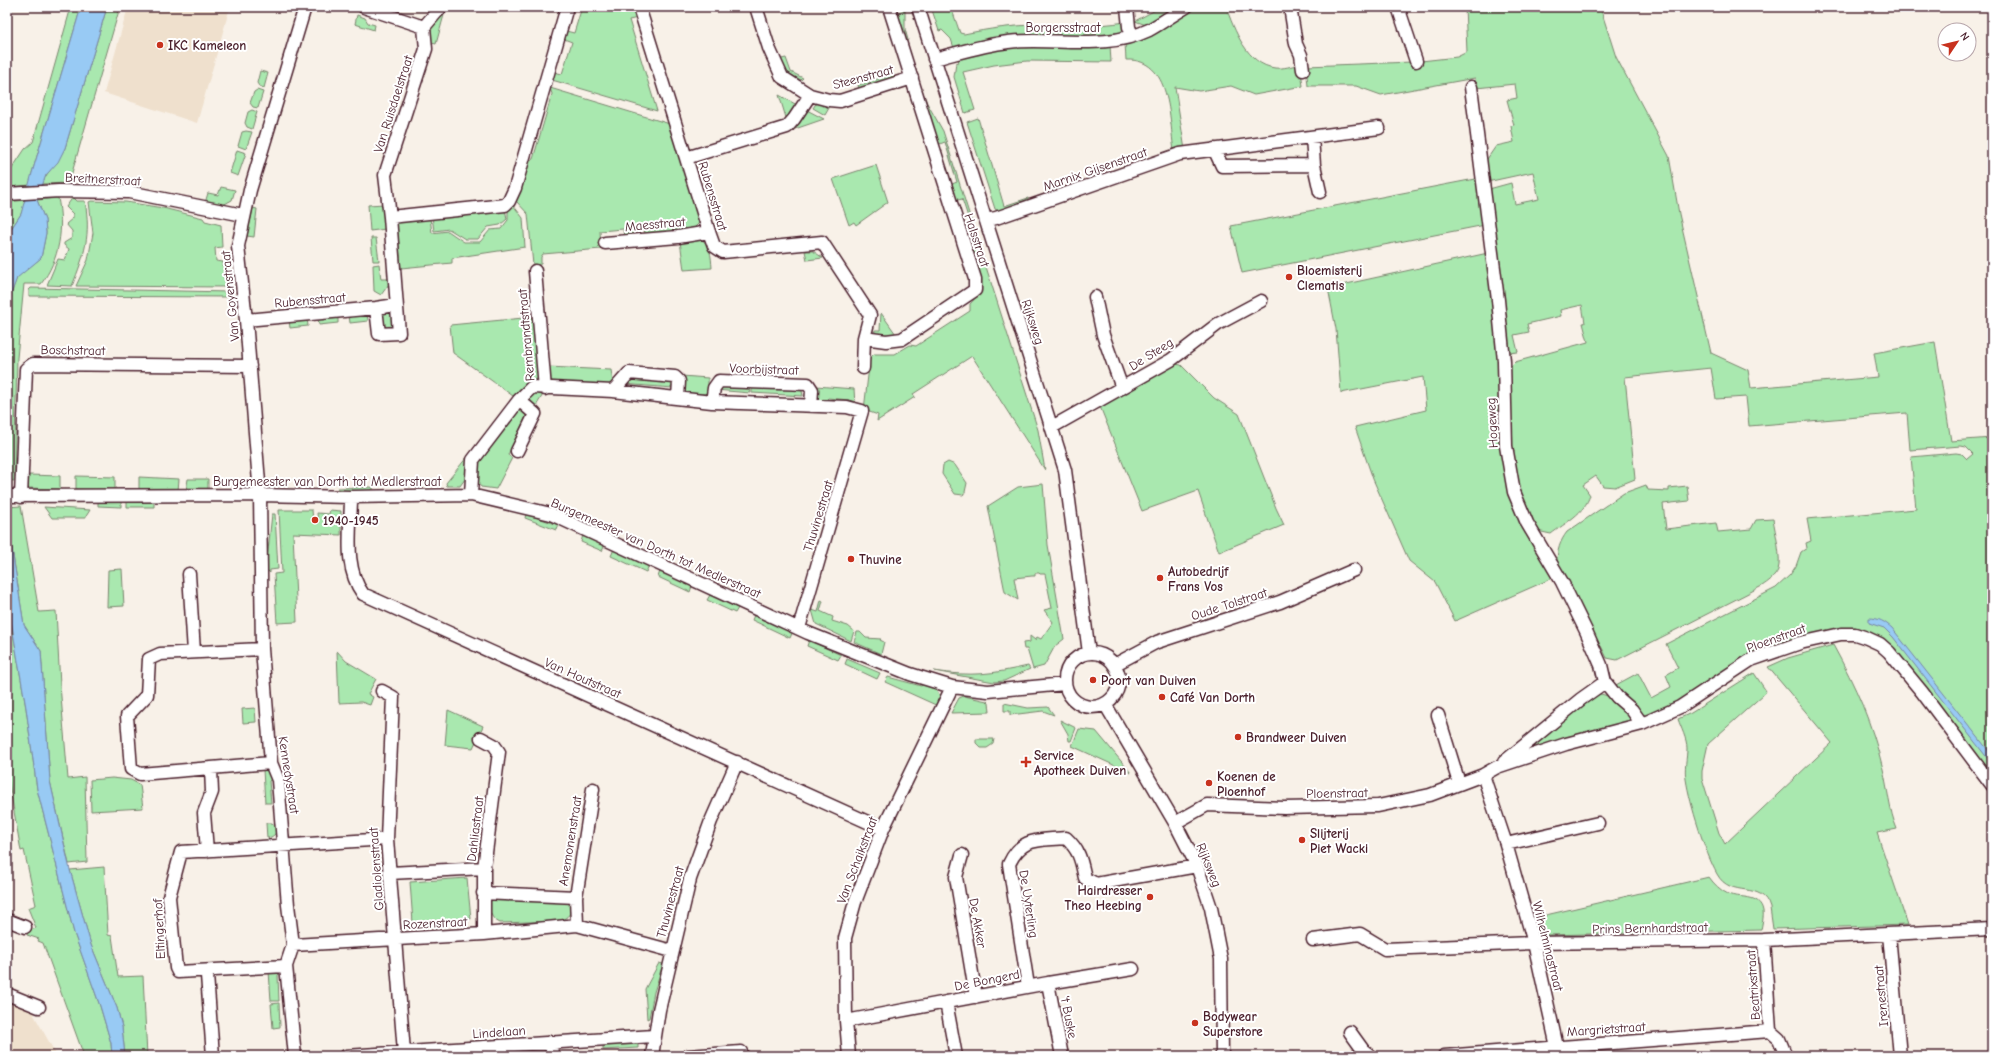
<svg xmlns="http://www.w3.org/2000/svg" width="1999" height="1063" viewBox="0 0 1999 1063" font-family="'Comic Neue',sans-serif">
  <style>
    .built { fill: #efe0cd }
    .green { fill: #a9e8af; stroke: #7a846d }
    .water { fill: #98caf4; stroke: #7986a4 }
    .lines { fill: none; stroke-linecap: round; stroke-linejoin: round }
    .minor-casing { stroke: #4a1f2b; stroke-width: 15 }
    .minor { stroke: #fff; stroke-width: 12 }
    .poi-dot { fill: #c8321e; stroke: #fff; stroke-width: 1.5 }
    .labels { text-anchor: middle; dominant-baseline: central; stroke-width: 4; stroke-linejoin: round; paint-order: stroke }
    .street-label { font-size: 13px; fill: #4a1f2b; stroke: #fff }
    .poi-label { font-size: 13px; font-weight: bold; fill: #4a1f2b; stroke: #fff; text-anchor: start }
  </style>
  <rect width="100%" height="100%" fill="#f8f1e8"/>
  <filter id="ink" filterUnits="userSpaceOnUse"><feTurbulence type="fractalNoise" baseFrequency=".025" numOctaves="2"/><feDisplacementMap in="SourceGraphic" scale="8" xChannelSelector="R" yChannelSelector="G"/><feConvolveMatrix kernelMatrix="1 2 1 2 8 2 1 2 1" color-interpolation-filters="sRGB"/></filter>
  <g filter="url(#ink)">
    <!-- built -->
    <path class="built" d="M128,7H230L197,123L104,93Z
      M7,1000L36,1012L34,1015L57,1056H7Z"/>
    <!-- green -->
    <path class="green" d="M71,7H81L32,173L31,185L9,187V173L25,149L33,142Z
      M107,7H120L69,183L41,184C48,171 58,161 65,148Z
      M582,7H635L638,18L629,20L657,111L552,80L554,72L562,74L572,42L564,39L566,31L574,33Z
      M903,7L905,10V29L908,40L905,41L896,13L904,10Z
      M931,7H951L960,33L964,34C988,29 1014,25 1039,25C1068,25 1096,27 1125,22C1124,33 1118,34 1108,36C1056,37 1005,34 954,48L951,39L942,30L939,31Z
      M1161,7H1177L1146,25L1135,21Z
      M1194,7H1226C1234,29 1247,65 1275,68C1283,69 1292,66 1300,64L1303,86L1254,95L1231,86L1199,91L1175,87L1185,150L1174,151C1169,119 1172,58 1126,60L1125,43Z
      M1465,7H1600L1616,57L1669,156L1679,214L1711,353L1748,370L1751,388L1878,377L1874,353L1935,342L1951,441L1992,438V777L1871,635L1797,639L1699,693L1648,716L1641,714L1614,686L1638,673L1651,698L1671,687L1666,675L1678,668L1666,644L1776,588L1790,575L1796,566L1801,552L1807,548L1806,543L1811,541L1807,519L1916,509L1911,457L1956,453L1962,454L1967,459L1973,454L1966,447L1961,446L1910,450L1907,413L1749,426L1746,397L1716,399L1711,368L1625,377L1635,479L1615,487L1603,486L1596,476L1583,485L1590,495C1585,513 1565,523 1551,534L1537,531C1533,523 1527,515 1524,506C1507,464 1510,413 1509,368L1515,362L1588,342L1583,323H1585L1582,305L1560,310L1561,316L1527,324L1529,332L1514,335L1518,352L1508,353L1489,189L1511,183L1515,204L1539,199L1533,172L1487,182L1485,162L1496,146L1514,142L1511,126L1514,125L1507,100L1517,98L1515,84L1476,88L1475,78L1381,95L1356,86H1308L1306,66L1412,62L1457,57L1467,52Z
      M357,15L365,18L368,23L375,25L374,30L355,24Z
      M444,15L436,44L428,42C428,27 433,24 444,15Z
      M1110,45L1111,62L1027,61L994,65L963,72L975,110L965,113L954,77L956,63L959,62L957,57C1007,43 1059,46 1110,45Z
      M786,58L791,72L803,78L801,80L781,69L777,60Z
      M260,71L268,73L264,88L259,86L257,83Z
      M893,74L894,78L859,88L858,85Z
      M918,79L927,103L943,131L972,223H970L962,199L954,201L947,186L957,182L945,142L937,145Z
      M550,88L670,124L700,222L692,230L645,235L644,227L633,228L634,236L624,237L623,229L600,231L601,249L543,254L541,257V264L533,265L528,214L516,201L527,162L533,159L552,94Z
      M257,90L263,92L258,108L253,107L250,103L254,92Z
      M779,95L797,105L787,121Z
      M817,102L829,108L825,115L813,108Z
      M805,109L824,119L795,129Z
      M252,110L257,112L252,129L247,127L245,123L248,112Z
      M978,118L1004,206L1028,198L1029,202L999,211L995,209L967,122Z
      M246,131L252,132L246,149L238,146L242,132Z
      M237,150L246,153L238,176L230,173Z
      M876,165L888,202L856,225L854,222L849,225L833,179Z
      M1480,178L1485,225L1242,273L1231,226Z
      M221,187L235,190L232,200L221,206L205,203L208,193L218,195Z
      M73,197L77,201H85C91,235 85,254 72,286L47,285L58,259L65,260L69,249L64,245V243L72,238V231L66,224L73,218V214L66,207Z
      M58,198C64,228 60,259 41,284H24L17,358L14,481L7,480V329L11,294L17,277L41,258L46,233L45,220L37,200Z
      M26,200L21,214L7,235V202Z
      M91,201L126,202L163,208L203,218L205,221L221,225L222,247L215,248L216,261L223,262L224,278L228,287L76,286L88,260L93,233L89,202Z
      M384,204L386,229L370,231L368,205Z
      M513,205L523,218L525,247L452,258V263L401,268L397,224L399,222L430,218L432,233L448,231L464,242H480L490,230L501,229L508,220V209Z
      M253,208L257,209L254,237L247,236Z
      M505,209L507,219L500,225L488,227L478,239H465L449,229L434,231L432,216Z
      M371,238H376L379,261H373Z
      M699,238C711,244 711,256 712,268L684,270L680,241Z
      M980,248L1038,430L1045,470L972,356L913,394L915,397L877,421L878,415L864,410L870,358L874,354H895L910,345L916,346L970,311V304C984,290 978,280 974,263L982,261L979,253L971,254L970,251Z
      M805,251H813L823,258L807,260Z
      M1488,253L1500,373L1505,465L1555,577L1455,621L1435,582L1409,561L1373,479L1355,427L1426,410L1423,377L1341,393L1336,329L1328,288Z
      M379,264L381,279H389V284L381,295L374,291L373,265Z
      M31,288L230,292L231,297L29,296V290Z
      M381,309L387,310L392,314L394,326L392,330H386L383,326Z
      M367,313L368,321L350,323L349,315Z
      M881,313L898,337H874L875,330H880Z
      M338,316V323L319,325L318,318Z
      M534,317L541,378C528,381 522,386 513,396L453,353L450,325Z
      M307,318L308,326L290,328L289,320Z
      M1170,363L1181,365L1214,398L1239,414L1276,508L1284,525L1219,552L1198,491L1142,511L1099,404Z
      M548,367L611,370L613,383L611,386L552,383L549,379Z
      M682,376L708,378V391L705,394L684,393Z
      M625,379L672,383L673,388L623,384Z
      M718,385L749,386L750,393L716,390Z
      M816,386L854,389L855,405L849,400L828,398L824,402L816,401Z
      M752,387L799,389L802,391L803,396L752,393Z
      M537,392L544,393L536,406L527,400L530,394Z
      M519,408L527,414L508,455L512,458L496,489L481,487L475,479L476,461Z
      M467,457L465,479L460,486H447L446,483Z
      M948,462L955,465L967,483L965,492L963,495L955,494L942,474L943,465Z
      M29,475L60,476V489L28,488Z
      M76,476L115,477V490L76,489Z
      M139,477L179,479L178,491L139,490Z
      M188,479H208V490L186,491Z
      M1043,484L1048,545L1064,639L1055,646L1044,666L1033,669L1027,649H1024L1023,643L1030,642V636L1035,640L1037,637L1041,639L1053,622L1044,610L1052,608L1045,574H1040L1039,573H1035V576H1032L1014,578L1018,600L1005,592L988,506L1018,487Z
      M1646,485L1648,490L1669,491V488L1687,486L1689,501L1663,504L1666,529L1716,523L1718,532L1751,529L1756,520L1773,519C1775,531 1782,559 1778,570C1775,577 1768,582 1762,586L1617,660L1607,658L1601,646L1595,641L1557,562C1557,551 1560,541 1567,532L1624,493Z
      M373,487V492H338V488Z
      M98,500L121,501V507L98,506Z
      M127,501H154V507H127Z
      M21,506L39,612L56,611L60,685L68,779L85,777L87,862L69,864L50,781L41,651L24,625L11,543L7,540V507Z
      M44,507L90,510L85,518H52Z
      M279,510H312L313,522L318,523L317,513L329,514L330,510L341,511V535L293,533L297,622L277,623L274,574L282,573Z
      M272,514H275L278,569L270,570V573L266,569Z
      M526,514L559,525L556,530L525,518Z
      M583,535L605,545L602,551L581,542Z
      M614,549L650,563L646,572L611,556Z
      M122,569L124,606L107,607L108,570Z
      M660,571L692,586L690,592L658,577Z
      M710,595L738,608L735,613L707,600Z
      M7,597L26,708L37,789L74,933L100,1006L111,1043L112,1056H84L43,943L38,941L39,939L27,935L28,931L36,928L28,908L36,905L24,850L21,851L7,772Z
      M821,600L823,601L820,611L833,617L832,621L848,626L854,631L851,641L816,624L812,610L818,612Z
      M754,615L794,629L790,638L752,620Z
      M857,632H860L866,638L881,639L880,640L884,642L881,654L854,642Z
      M810,637L817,640L819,645L841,655L838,660L807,646Z
      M1833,645C1856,687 1872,723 1883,769C1888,789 1889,810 1897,829L1877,833L1908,925L1773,929C1772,922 1771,915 1770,908C1762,879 1731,900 1717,874C1705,852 1690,805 1686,779C1684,768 1687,759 1687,748C1687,739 1681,728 1678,719L1691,713L1754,673L1766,691L1764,694L1708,744L1702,771V778L1719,833L1725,844L1832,743L1768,667L1788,658Z
      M337,651L346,661L376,679L368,694L373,697L370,705L361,702L339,703Z
      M847,659L880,673L877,679L845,664Z
      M1028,666L1030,669L1004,681L994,682L934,671C972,677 992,674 1028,666Z
      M888,677L921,686L925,683C936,688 943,693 938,706L885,682Z
      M1601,694C1615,697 1623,708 1633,719L1631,721L1537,747L1527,752L1525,750L1594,696Z
      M964,696L987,701L989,703L990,712L951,713L959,698Z
      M1004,703L1028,708L1048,707L1054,715L1043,711L1010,715V711H1004Z
      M255,708L256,722L243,723L242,709Z
      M448,710L483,726L473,748L445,745Z
      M1060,720L1076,728L1071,741H1069L1068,734Z
      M1079,729L1096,731L1131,773L1072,746Z
      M976,739H994L993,744L987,748H981L976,743Z
      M263,770H271L273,777L269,781L271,803H265Z
      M112,778L131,780L140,785L143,808L91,811L90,780Z
      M266,823H272L277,827C277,834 273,837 267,838Z
      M104,867L108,935L112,936L118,977L143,976L147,1056H125L122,1027L117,1008L91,945L70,870Z
      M1709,877C1714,884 1720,890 1728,894C1739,899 1760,893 1763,911C1764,916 1762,924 1761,930L1545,935L1537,932L1533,918Z
      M467,878L471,919L413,923L410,882Z
      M503,896L505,900L557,902L563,898L567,900L572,908C570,916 566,918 559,921L500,923C490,918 490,912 489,901L493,898Z
      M659,963L663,964L654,992L649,1018L647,1019L645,989Z
      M269,971H282L278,975L279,1001H271Z
      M279,1003L280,1027L273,1028L271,1004Z
      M638,1040V1048L603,1050V1044Z"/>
    <!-- water -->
    <path class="water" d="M81,7H107L65,148L58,162L46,175L37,200L45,220L46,233L41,258L17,278L11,294L7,329V235L21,214L32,173Z
      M7,540L11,543L24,625L41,651L50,781L70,870L91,945L117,1008L122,1027L125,1056H112L111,1043L100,1006L74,933L37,789L26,708L7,597Z
      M1869,618C1879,618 1885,622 1892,628L1992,755V764L1893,637L1884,628L1869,623Z"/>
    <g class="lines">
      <!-- minor casing -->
      <g class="minor-casing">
        <path id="minor" d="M364,7L424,27
          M639,7L709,232L714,246L723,252L822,242L870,315L864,338L863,368
          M756,7L769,48L782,77L810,95L829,100L840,101L912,78
          M918,7L1065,470L1089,653
          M1127,7L1129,27L1132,35
          M1290,7L1296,44L1301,55L1303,70
          M1398,7L1416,61
          M934,59C958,53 983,45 1008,42C1055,37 1105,51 1149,30C1162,23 1174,14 1186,7
          M1471,87L1498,300L1504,361L1506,446L1514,492L1527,523L1562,582L1586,631L1601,665L1605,682L1617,697L1632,710L1642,724
          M1312,137L1314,165L1320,192
          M1214,149L1222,166L1314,165
          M686,158L787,127L794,119L810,95
          M7,194L59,191L129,192L243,215
          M390,217L385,175L426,49L424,27L441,7
          M986,220L996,218L1180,154L1379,128
          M605,243L678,237L709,232
          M535,271L545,389
          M1095,297L1103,335L1122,388
          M376,308L379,334L399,333L390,217L505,205L509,201L515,188L567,7
          M246,320L376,308L396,305
          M864,338L886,341L902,339L975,290V279L889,7
          M613,391L629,373L675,377L679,381L678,398
          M712,402L714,388L719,381L808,384L812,390L811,406
          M1052,427L1171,360L1218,324L1261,301
          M517,451L535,414L519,400
          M471,495L473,460L519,400L532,387L613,391L712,402L847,407L862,411L799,628
          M7,496L260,495L351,497L471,495L551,514L808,633L910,674L952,687L988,691L1065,684
          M21,497L26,369L33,364L250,366
          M351,497C351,529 343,567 363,594L883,829
          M189,574L194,652
          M262,649L160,654L149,659L147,695L127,716L131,769L140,774L271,763
          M1065 680a27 27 0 1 1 54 0a27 27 0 1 1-54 0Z
          M1114,665L1157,642L1280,602L1354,570
          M382,691L393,697L387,839L404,1052
          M1105,704L1175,823L1197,866L1211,908L1221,959L1222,1056
          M1438,715L1459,783
          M481,738L494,745L499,752L484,868V934
          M1504,762L1581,699L1605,682
          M1483,775L1506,844L1534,943L1559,1056
          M1175,823L1207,805L1284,808L1378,806L1430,795L1483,775L1497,767L1566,744L1642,724L1680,707L1751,660L1800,643L1841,634H1855L1867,638L1880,644L1889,652L1922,692L1992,785
          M1506,844L1598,823
          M207,851L204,813L212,792L211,769
          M962,855L956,877L976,997
          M390,873L484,868
          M576,897L593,789
          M7,920L25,927
          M577,925L672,951
          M1889,934L1900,1056
          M1313,940L1360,934L1385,949L1534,943L1764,940L1992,929
          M1764,940L1770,1031L1779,1039L1786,1056
          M293,945L484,934L577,925L576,897L483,893
          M286,966L178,972L176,968L169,897L181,852L387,839
          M207,975L213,1056
          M1048,983L1062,1056
          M1028,986L1009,864C1022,836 1039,841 1066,838C1080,851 1081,860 1085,878L1096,884L1197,866
          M7,994L39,1007
          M946,1002L956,1056
          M846,1021L1048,983L1133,969
          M1350,1032L1363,1050L1371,1056
          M551,1042L552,1056
          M295,1056L286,966L293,945L288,905L278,780L271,763L262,649L260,495L246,320L238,246L250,190L305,7
          M346,1056L654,1036
          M652,1056L659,1010L690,879L711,821L737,762
          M688,1056L741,1052L742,1056
          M849,1056L846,1021L845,938L855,902L883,829L952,687
          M1444,1056L1770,1031"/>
      </g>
      <!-- minor -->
      <use href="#minor" class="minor"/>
    </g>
  </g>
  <!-- markers -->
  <g class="poi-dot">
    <circle cx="160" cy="45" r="4"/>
    <circle cx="1289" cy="277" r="4"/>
    <circle cx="315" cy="520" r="4"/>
    <circle cx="851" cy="559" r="4"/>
    <circle cx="1160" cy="578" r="4"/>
    <circle cx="1093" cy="680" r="4"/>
    <circle cx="1162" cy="697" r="4"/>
    <circle cx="1238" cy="737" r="4"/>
    <path d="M1024 756h4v4h4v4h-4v4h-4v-4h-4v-4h4z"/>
    <circle cx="1209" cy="783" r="4"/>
    <circle cx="1302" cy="840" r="4"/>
    <circle cx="1150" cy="897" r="4"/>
    <circle cx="1195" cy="1023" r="4"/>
  </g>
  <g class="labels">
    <!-- street labels -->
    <g class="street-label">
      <text x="1063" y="27">Borgersstraat</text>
      <text transform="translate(863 77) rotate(-15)">Steenstraat</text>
      <text transform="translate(393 104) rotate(-72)">Van Ruisdaelstraat</text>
      <text transform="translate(1095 169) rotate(-19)">Marnix Gijsenstraat</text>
      <text transform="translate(103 179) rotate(3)">Breitnerstraat</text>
      <text transform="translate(713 196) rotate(73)">Rubensstraat</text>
      <text transform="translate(655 224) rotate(-5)">Maesstraat</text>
      <text transform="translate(977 240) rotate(72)">Halsstraat</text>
      <text transform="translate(230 296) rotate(-96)">Van Goyenstraat</text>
      <text transform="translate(310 300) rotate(-5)">Rubensstraat</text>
      <text transform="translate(1033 322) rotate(72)">Rijksweg</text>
      <text transform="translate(526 335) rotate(-95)">Rembrandtstraat</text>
      <text transform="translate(73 350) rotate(1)">Boschstraat</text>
      <text transform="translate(1151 354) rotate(-32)">De Steeg</text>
      <text transform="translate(764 369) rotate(2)">Voorbijstraat</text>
      <text transform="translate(1492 423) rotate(-93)">Hogeweg</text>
      <text x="327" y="481">Burgemeester van Dorth tot Medlerstraat</text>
      <text transform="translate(818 516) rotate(-73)">Thuvinestraat</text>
      <text transform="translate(656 548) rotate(24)">Burgemeester van Dorth tot Medlerstraat</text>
      <text transform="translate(1229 604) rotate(-18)">Oude Tolstraat</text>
      <text transform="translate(1776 638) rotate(-20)">Ploenstraat</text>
      <text transform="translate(583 678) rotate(24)">Van Houtstraat</text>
      <text transform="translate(289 775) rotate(81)">Kennedystraat</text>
      <text transform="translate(1337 793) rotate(-1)">Ploenstraat</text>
      <text transform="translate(475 829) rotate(-83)">Dahliastraat</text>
      <text transform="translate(570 841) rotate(-81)">Anemonenstraat</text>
      <text transform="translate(857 860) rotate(-69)">Van Schaikstraat</text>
      <text transform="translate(1209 865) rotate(68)">Rijksweg</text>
      <text transform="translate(376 869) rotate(-94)">Gladiolenstraat</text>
      <text transform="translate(670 902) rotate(-75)">Thuvinestraat</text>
      <text transform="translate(1029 904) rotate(81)">De Uyterling</text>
      <text transform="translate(435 923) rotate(-3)">Rozenstraat</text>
      <text transform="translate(978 923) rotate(80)">De Akker</text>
      <text transform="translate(1650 928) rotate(-1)">Prins Bernhardstraat</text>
      <text transform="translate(159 929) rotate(-93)">Eltingerhof</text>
      <text transform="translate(1548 946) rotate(76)">Wilhelminastraat</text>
      <text transform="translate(987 980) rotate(-11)">De Bongerd</text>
      <text transform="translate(1753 985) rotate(-94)">Beatrixstraat</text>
      <text transform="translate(1881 996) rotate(-95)">Irenestraat</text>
      <text transform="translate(1069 1017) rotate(79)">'t Buske</text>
      <text transform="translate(1606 1029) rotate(-4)">Margrietstraat</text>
      <text transform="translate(499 1032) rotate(-4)">Lindelaan</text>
    </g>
    <!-- poi labels -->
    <g class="poi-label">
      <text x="168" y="45">IKC Kameleon</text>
      <text x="1297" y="270">Bloemisterij<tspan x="1297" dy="15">Clematis</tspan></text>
      <text x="323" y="520">1940-1945</text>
      <text x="859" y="559">Thuvine</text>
      <text x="1168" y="571">Autobedrijf<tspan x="1168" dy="15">Frans Vos</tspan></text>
      <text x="1101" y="680">Poort van Duiven</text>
      <text x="1170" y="697">Café Van Dorth</text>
      <text x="1246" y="737">Brandweer Duiven</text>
      <text x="1034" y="755">Service<tspan x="1034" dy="15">Apotheek Duiven</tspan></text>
      <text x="1217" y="776">Koenen de<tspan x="1217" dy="15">Ploenhof</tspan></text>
      <text x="1310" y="833">Slijterij<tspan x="1310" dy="15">Piet Wacki</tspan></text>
      <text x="1142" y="890" text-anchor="end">Hairdresser<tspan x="1142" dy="15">Theo Heebing</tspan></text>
      <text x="1203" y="1016">Bodywear<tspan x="1203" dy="15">Superstore</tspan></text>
    </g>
  </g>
  <!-- margin -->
  <rect width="1999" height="1063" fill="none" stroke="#fff" stroke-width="24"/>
  <rect x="12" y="12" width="1975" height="1039" fill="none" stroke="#4a1f2b" stroke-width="1.5" filter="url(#ink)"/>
  <!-- north arrow -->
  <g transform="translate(1957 42) rotate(55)"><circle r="19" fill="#ffffff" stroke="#b7a5aa"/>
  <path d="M0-3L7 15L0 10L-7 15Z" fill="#c8321e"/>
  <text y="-6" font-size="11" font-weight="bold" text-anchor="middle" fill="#4a1f2b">N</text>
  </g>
</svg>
